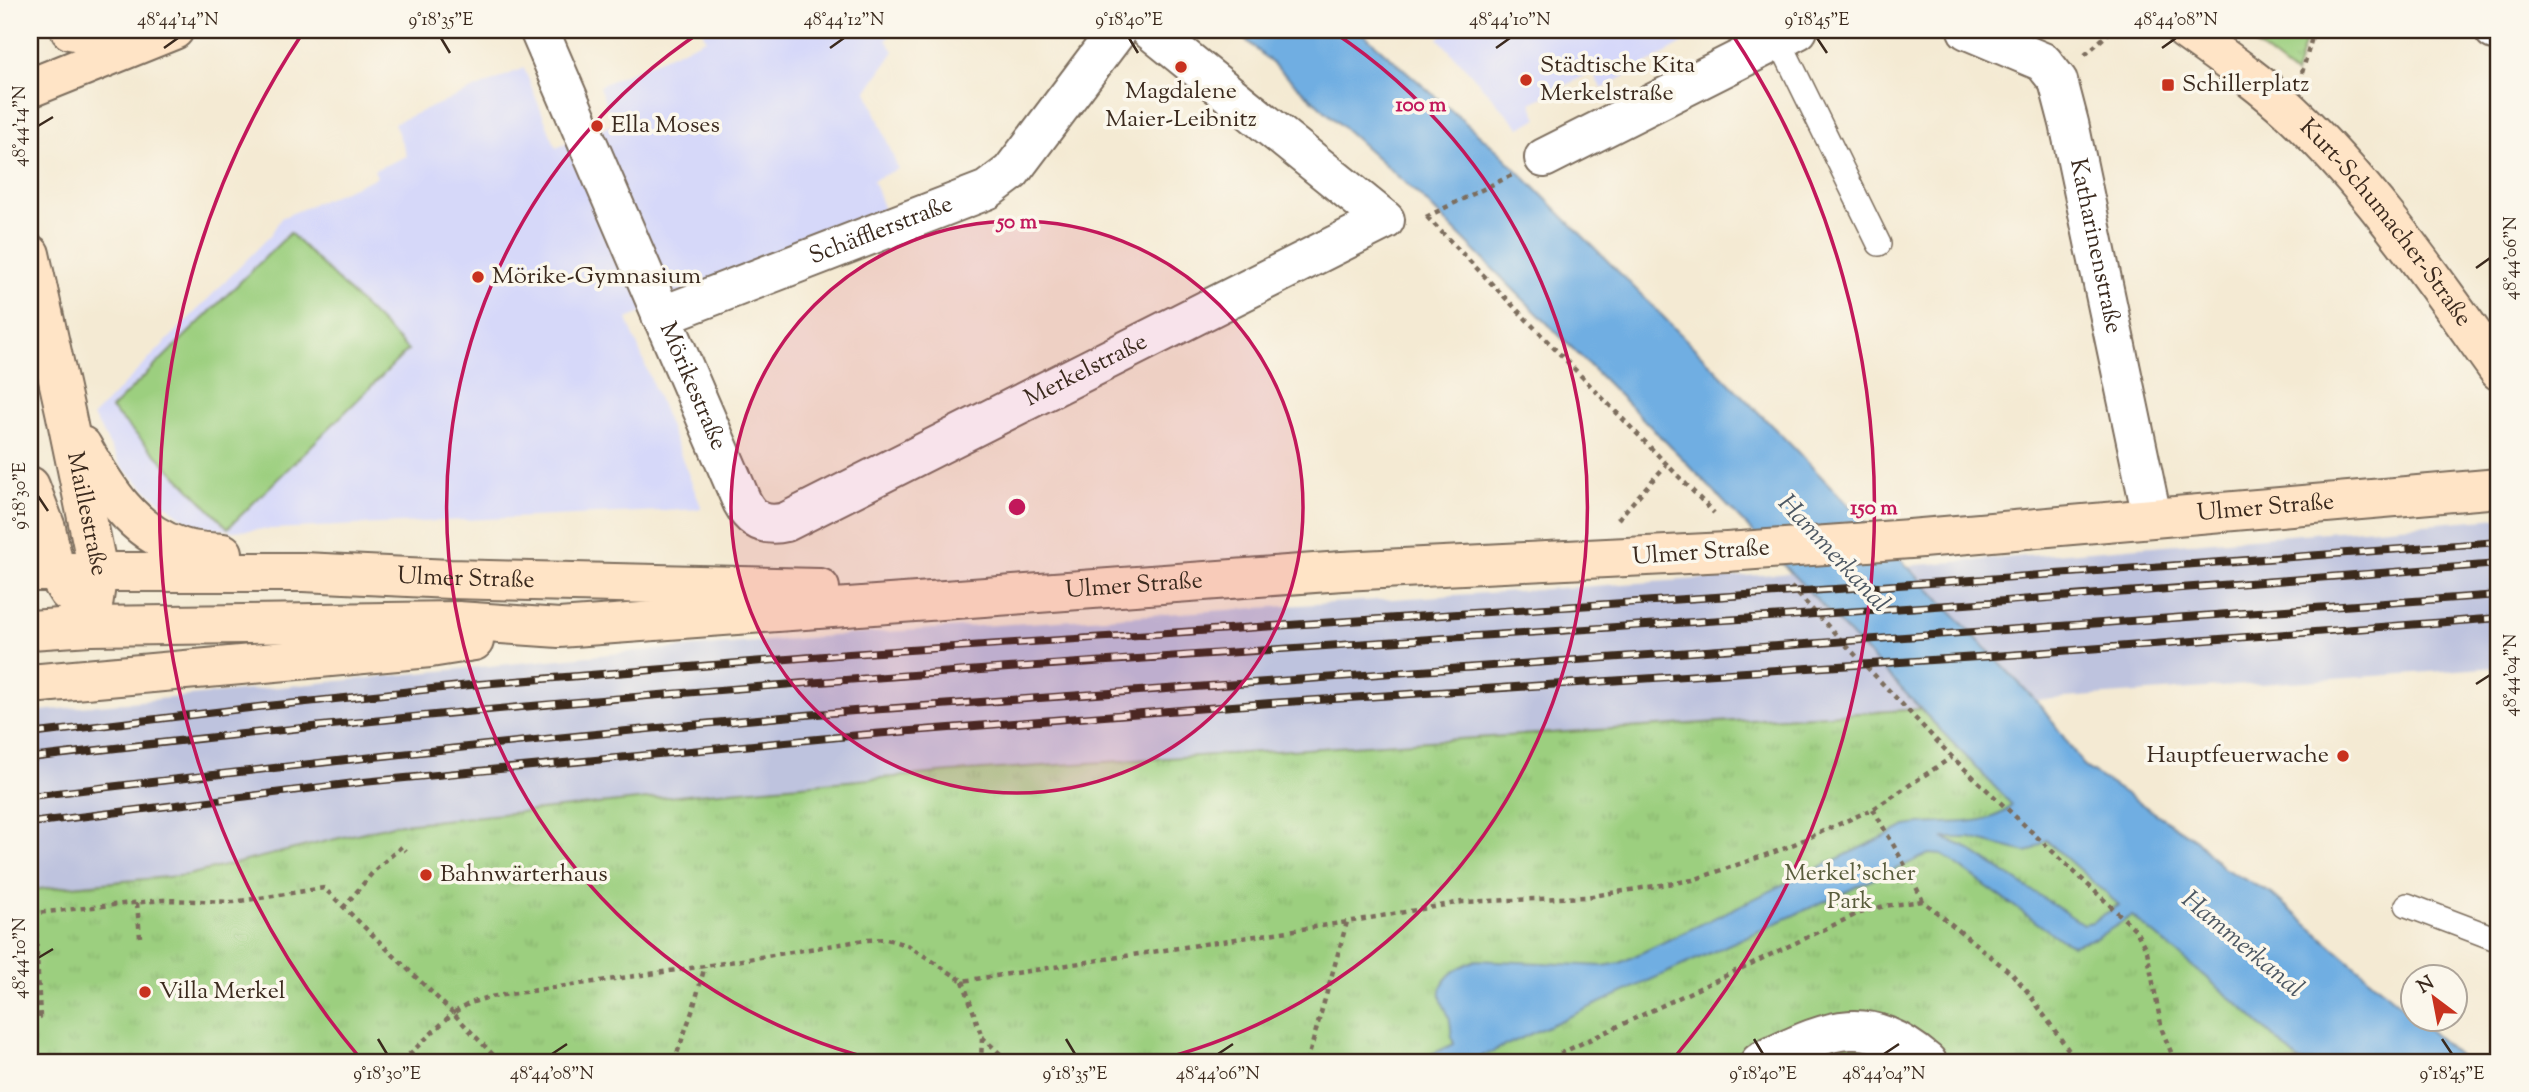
<svg xmlns="http://www.w3.org/2000/svg" width="2529" height="1092" viewBox="0 0 2529 1092" font-family="'Sorts Mill Goudy',serif">
  <style>
    .built { fill: #d6d8f9 }
    .railway { fill: #bec3de }
    .park { fill: url(#park-tufts); stroke: #6c7c4e; stroke-width: 2 }
    .garden { fill: #9ccf7f; stroke: #6c7c4e; stroke-width: 2 }
    .water { fill: #6faee2; stroke: #556c80; stroke-width: 2; fill-rule: evenodd }
    .lines { fill: none; stroke-linecap: round; stroke-linejoin: round }
    .lane-casing { stroke: #7c6d5d; stroke-width: 26 }
    .street-casing { stroke: #7c6d5d; stroke-width: 42 }
    .secondary-casing { stroke: #7c6d5d; stroke-width: 42 }
    .path { stroke: #7c6d5d; stroke-width: 4.5; stroke-dasharray: 5 5; stroke-linecap: butt }
    .lane { stroke: #fff; stroke-width: 23 }
    .street { stroke: #fff; stroke-width: 38 }
    .secondary { stroke: #ffe4c6; stroke-width: 38 }
    .rail-casing { stroke: #3b2a1e; stroke-width: 8 }
    .rail { stroke: #fbf7ec; stroke-width: 5; stroke-dasharray: 16; stroke-linecap: butt }
    .secondary-bridge-casing { stroke: #7c6d5d; stroke-width: 42; stroke-linecap: butt }
    .secondary-bridge { stroke: #ffe4c6; stroke-width: 38 }
    .ticks { fill: none; stroke: #3b2a1e; stroke-width: 2.5 }
    .ring { fill: none; stroke: #c2185b; stroke-width: 3.5 }
    .poi-dot { fill: #c8321e; stroke: #fbf7ec; stroke-width: 2.5 }
    .labels { text-anchor: middle; dominant-baseline: central; stroke-width: 7; stroke-linejoin: round; paint-order: stroke }
    .poi-label { font-size: 24px; fill: #3b2a1e; stroke: #fbf7ec; text-anchor: start }
    .street-label { font-size: 24px; fill: #3b2a1e; stroke: #fbf7ec }
    .park-label { font-size: 24px; fill: #585c3b; stroke: #fbf7ec }
    .water-label { font-size: 26px; font-style: italic; fill: #4d5863; stroke: #fbf7ec }
    .centre { fill: #c2185b; stroke: #fbf7ec; stroke-width: 3.5 }
    .ring-label { font-size: 21px; text-anchor: middle; font-weight: bold; fill: #c2185b; stroke: #fbf7ec; stroke-width: 7; stroke-linejoin: round; paint-order: stroke }
    .neatline { fill: none; stroke: #3b2a1e; stroke-width: 2.5 }
    .ticks-label { font-size: 18px; text-anchor: middle; fill: #3b2a1e }
  </style>
  <defs>
    <pattern id="park-tufts" width="24" height="20" patternUnits="userSpaceOnUse" patternTransform="scale(1.75)"><rect width="24" height="20" fill="#9ccf7f"/><path d="M3 7l-1-3M5 7V3M7 7l1-3M15 17l-1-3M17 17v-4M19 17l1-3" fill="none" stroke="#87b26d"/></pattern>
  </defs>
  <rect width="100%" height="100%" fill="#fbf7ec"/>
  <filter id="ink" filterUnits="userSpaceOnUse"><feTurbulence type="fractalNoise" baseFrequency=".0143" numOctaves="2"/><feDisplacementMap in="SourceGraphic" scale="14" xChannelSelector="R" yChannelSelector="G"/><feConvolveMatrix kernelMatrix="1 2 1 2 8 2 1 2 1" color-interpolation-filters="sRGB"/></filter>
  <filter id="wash" filterUnits="userSpaceOnUse"><feTurbulence type="fractalNoise" baseFrequency=".00686" numOctaves="4" result="noise"/><feDisplacementMap in="SourceGraphic" scale="28" xChannelSelector="R" yChannelSelector="G"/><feGaussianBlur stdDeviation="1.57" result="paint"/><feColorMatrix in="noise" values="0 0 0 0 0 0 0 0 0 0 0 0 0 0 0 0 0 1.4 0 .05"/><feComposite in="paint" operator="in"/></filter>
  <g filter="url(#wash)">
    <rect width="100%" height="100%" fill="#f4ead3"/>
    <!-- built -->
    <path class="built" d="M702,30H894L886,40L894,51L867,91L898,169L873,180L885,213L627,319L702,509L232,531L192,524L151,494L122,467L93,416L270,236L281,218L377,177L374,170L407,156L394,123L524,68L556,148L613,124L599,86L706,39Z
      M1449,30H1707L1602,89L1592,72L1531,103L1538,118L1520,128L1438,38Z"/>
    <!-- railway -->
    <path class="railway" d="M2499,518V667L1676,726L952,772L697,794L393,825L188,875L30,890V712L630,652L857,634L1916,565Z"/>
    <!-- park -->
    <path class="park" d="M2237,30H2308L2295,75Z
      M1920,709L2046,840L2120,904L2113,908L2124,919L2132,915L2245,1010L2300,1062H30V890L188,875L393,825L697,794L952,772Z"/>
    <!-- garden -->
    <path class="garden" d="M290,233L408,350L228,528L111,409Z"/>
    <!-- water -->
    <path class="water" d="M1235,30H1359L1499,152L1790,444L2042,707L2085,767L2196,840L2223,868L2272,894L2466,1062H2300L2245,1010L2132,916L2096,938L2072,945L2061,940L1950,860L1942,855L1929,854L1469,1062H1414L1454,1044C1450,1035 1452,1027 1449,1017C1447,1010 1442,1005 1441,997C1438,977 1460,966 1476,960L1603,966L1620,963L1906,826C1938,819 1989,830 2012,805L1683,459L1423,199ZM1943,838H1970L2026,852L2033,850L2046,840L2119,905L2092,922L2083,924L1965,847Z"/>
  </g>
  <g filter="url(#ink)">
    <g class="lines">
      <!-- lane casing -->
      <g class="lane-casing">
        <path id="lane" d="M1779,40L1879,244
          M2407,905L2499,940"/>
      </g>
      <!-- street casing -->
      <g class="street-casing">
        <g id="street">
          <path id="s1" d="M539,30L742,502C752,521 765,527 786,522L1385,220L1150,30"/>
          <path id="s2" d="M1967,30L2043,62L2058,81L2069,123L2152,517"/>
          <path d="M2494,30L2499,31"/>
          <path d="M1544,158L1798,30"/>
          <path id="s3" d="M661,316L987,190L1011,172L1118,30"/>
          <path d="M1760,1062C1827,1031 1864,1009 1927,1062"/>
        </g>
      </g>
      <!-- secondary casing -->
      <g class="secondary-casing">
        <g id="secondary">
          <path d="M70,30L112,38H139"/>
          <path id="s4" d="M2185,30C2221,56 2259,82 2291,112C2372,188 2435,282 2499,371"/>
          <path d="M30,88L174,30"/>
          <path id="s5" d="M30,254L65,411L98,571L90,626"/>
          <path d="M82,446C105,487 132,532 180,547C193,552 209,552 223,553"/>
          <path d="M30,486L46,528L55,571L68,592"/>
          <path id="s6" d="M1910,539L2499,488"/>
          <path id="s7" d="M30,572H303L450,579L820,588"/>
          <path id="s8" d="M30,630L90,626L458,621L559,628L1342,571L1727,552"/>
          <path d="M30,684L430,648L474,641"/>
        </g>
      </g>
      <!-- path -->
      <path class="path" d="M2085,55L2112,30
        M2302,73L2314,30
        M1426,217L1512,175
        M1427,217L1714,513
        M1618,519L1666,465
        M1791,587L1952,757L2135,929L2147,951L2162,1030L2175,1062
        M1873,809L1907,869L1923,901L2012,974L2027,991L2077,1062
        M137,903L140,937
        M343,908L374,871L402,846L406,851
        M963,981L982,1037L981,1062
        M30,1018L40,1017L35,913L163,900L234,902L324,888L453,1013L401,1062
        M982,1037L1009,1062
        M500,1062L453,1013L470,1003L489,997L705,966L865,940L887,939L909,946L963,981L1347,922L1462,902L1586,897L1693,880L1783,849L1873,809L1952,757
        M674,1062L693,1009L705,966
        M1307,1062L1347,922
        M1542,1062L1857,914L1884,906L1923,901"/>
      <!-- lane -->
      <use href="#lane" class="lane"/>
      <!-- street -->
      <use href="#street" class="street"/>
      <!-- secondary -->
      <use href="#secondary" class="secondary"/>
      <!-- rail casing -->
      <g class="rail-casing">
        <path id="rail" d="M30,734L258,707L480,684L849,654L1958,581L2499,542
          M30,758C673,681 1320,648 1965,604C2143,592 2321,577 2499,564
          M30,796C304,764 579,733 854,711L2499,595
          M30,823L363,782L860,735L1271,703L2008,655L2499,618"/>
      </g>
      <!-- rail -->
      <use href="#rail" class="rail"/>
      <!-- secondary-bridge casing -->
      <g class="secondary-bridge-casing">
        <path id="secondary-bridge" d="M1727,552L1910,539"/>
      </g>
      <!-- secondary-bridge -->
      <use href="#secondary-bridge" class="secondary-bridge"/>
    </g>
  </g>
  <!-- ticks -->
  <path class="ticks" d="M441,38L450,53M1129,38L1138,53M1817,38L1827,53M164,48L178,38M830,48L844,38M1496,48L1510,38M2162,48L2176,38M38,126L53,117M2476,268L2490,258M38,496L48,511M2476,684L2490,675M38,958L53,949M378,1039L387,1054M1066,1039L1075,1054M1754,1039L1763,1054M2442,1039L2452,1054M552,1054L567,1044M1218,1054L1233,1044M1884,1054L1899,1044"/>
  <!-- distance rings -->
  <circle cx="1017" cy="507" r="286" fill="#c2185b" fill-opacity=".12"/>
  <g class="ring">
    <circle cx="1017" cy="507" r="286"/>
    <path d="M884 1062A571 571 0 0 1 702 31M1332 31A571 571 0 0 1 1150 1062"/>
    <path d="M360 1058A857 857 0 0 1 302 34M1732 34A857 857 0 0 1 1674 1058"/>
  </g>
  <!-- markers -->
  <g class="poi-dot">
    <circle cx="1181" cy="67" r="7"/>
    <circle cx="1526" cy="80" r="7"/>
    <rect x="2161" y="78" width="14" height="14" rx="3.5"/>
    <circle cx="597" cy="126" r="7"/>
    <circle cx="478" cy="277" r="7"/>
    <circle cx="2343" cy="756" r="7"/>
    <circle cx="426" cy="875" r="7"/>
    <circle cx="145" cy="992" r="7"/>
  </g>
  <g class="labels">
    <!-- poi labels -->
    <g class="poi-label">
      <text x="1540" y="66">Städtische Kita<tspan x="1540" dy="28">Merkelstraße</tspan></text>
      <text x="2182" y="85">Schillerplatz</text>
      <text x="1181" y="92" text-anchor="middle">Magdalene<tspan x="1181" dy="28">Maier-Leibnitz</tspan></text>
      <text x="611" y="126">Ella Moses</text>
      <text x="492" y="277">Mörike-Gymnasium</text>
      <text x="2329" y="756" text-anchor="end">Hauptfeuerwache</text>
      <text x="440" y="875">Bahnwärterhaus</text>
      <text x="159" y="992">Villa Merkel</text>
    </g>
    <!-- street labels -->
    <g class="street-label">
      <text stroke="none"><textPath href="#s4" startOffset="280">Kurt-Schumacher-Straße</textPath></text>
      <text stroke="none"><textPath href="#s3" startOffset="236">Schäfflerstraße</textPath></text>
      <text stroke="none"><textPath href="#s2" startOffset="276">Katharinenstraße</textPath></text>
      <text stroke="none"><textPath href="#s1" startOffset="903">Merkelstraße</textPath></text>
      <text stroke="none"><textPath href="#s1" startOffset="388">Mörikestraße</textPath></text>
      <text stroke="none"><textPath href="#s6" startOffset="357">Ulmer Straße</textPath></text>
      <text stroke="none"><textPath href="#s5" startOffset="266">Maillestraße</textPath></text>
      <text transform="translate(1701 553) rotate(-4)">Ulmer Straße</text>
      <text stroke="none"><textPath href="#s7" startOffset="436">Ulmer Straße</textPath></text>
      <text stroke="none"><textPath href="#s8" startOffset="1106">Ulmer Straße</textPath></text>
    </g>
    <!-- park labels -->
    <g class="park-label">
      <text x="1850" y="874">Merkel'scher<tspan x="1850" dy="28">Park</tspan></text>
    </g>
    <!-- water labels -->
    <g class="water-label">
      <text transform="translate(1833 554) rotate(47)">Hammerkanal</text>
      <text transform="translate(2242 945) rotate(40)">Hammerkanal</text>
    </g>
  </g>
  <circle cx="1017" cy="507" r="10" class="centre"/>
  <g class="ring-label">
    <text x="1421" y="111">100 m</text>
    <text x="1017" y="228">50 m</text>
    <text x="1874" y="514">150 m</text>
  </g>
  <!-- margin -->
  <rect width="2529" height="1092" fill="none" stroke="#fbf7ec" stroke-width="77"/>
  <!-- north arrow -->
  <g transform="translate(2434 998) rotate(328)"><circle r="33" fill="#fbf7ec" stroke="#aea59a" stroke-width="2"/>
  <path d="M0-5L12 26L0 18L-12 26Z" fill="#c8321e"/>
  <text y="-10" font-size="19" font-weight="bold" text-anchor="middle" fill="#3b2a1e">N</text>
  </g>
  <rect x="38" y="38" width="2452" height="1016" class="neatline"/>
  <g class="ticks-label">
    <text x="178" y="25">48°44'14"N</text>
    <text x="441" y="25">9°18'35"E</text>
    <text x="844" y="25">48°44'12"N</text>
    <text x="1129" y="25">9°18'40"E</text>
    <text x="1510" y="25">48°44'10"N</text>
    <text x="1817" y="25">9°18'45"E</text>
    <text x="2176" y="25">48°44'08"N</text>
    <text transform="translate(19 126) rotate(-90)" y="6">48°44'14"N</text>
    <text transform="translate(2510 258) rotate(-90)" y="6">48°44'06"N</text>
    <text transform="translate(19 496) rotate(-90)" y="6">9°18'30"E</text>
    <text transform="translate(2510 675) rotate(-90)" y="6">48°44'04"N</text>
    <text transform="translate(19 958) rotate(-90)" y="6">48°44'10"N</text>
    <text x="387" y="1079">9°18'30"E</text>
    <text x="552" y="1079">48°44'08"N</text>
    <text x="1075" y="1079">9°18'35"E</text>
    <text x="1218" y="1079">48°44'06"N</text>
    <text x="1763" y="1079">9°18'40"E</text>
    <text x="1884" y="1079">48°44'04"N</text>
    <text x="2452" y="1079">9°18'45"E</text>
  </g>
</svg>
